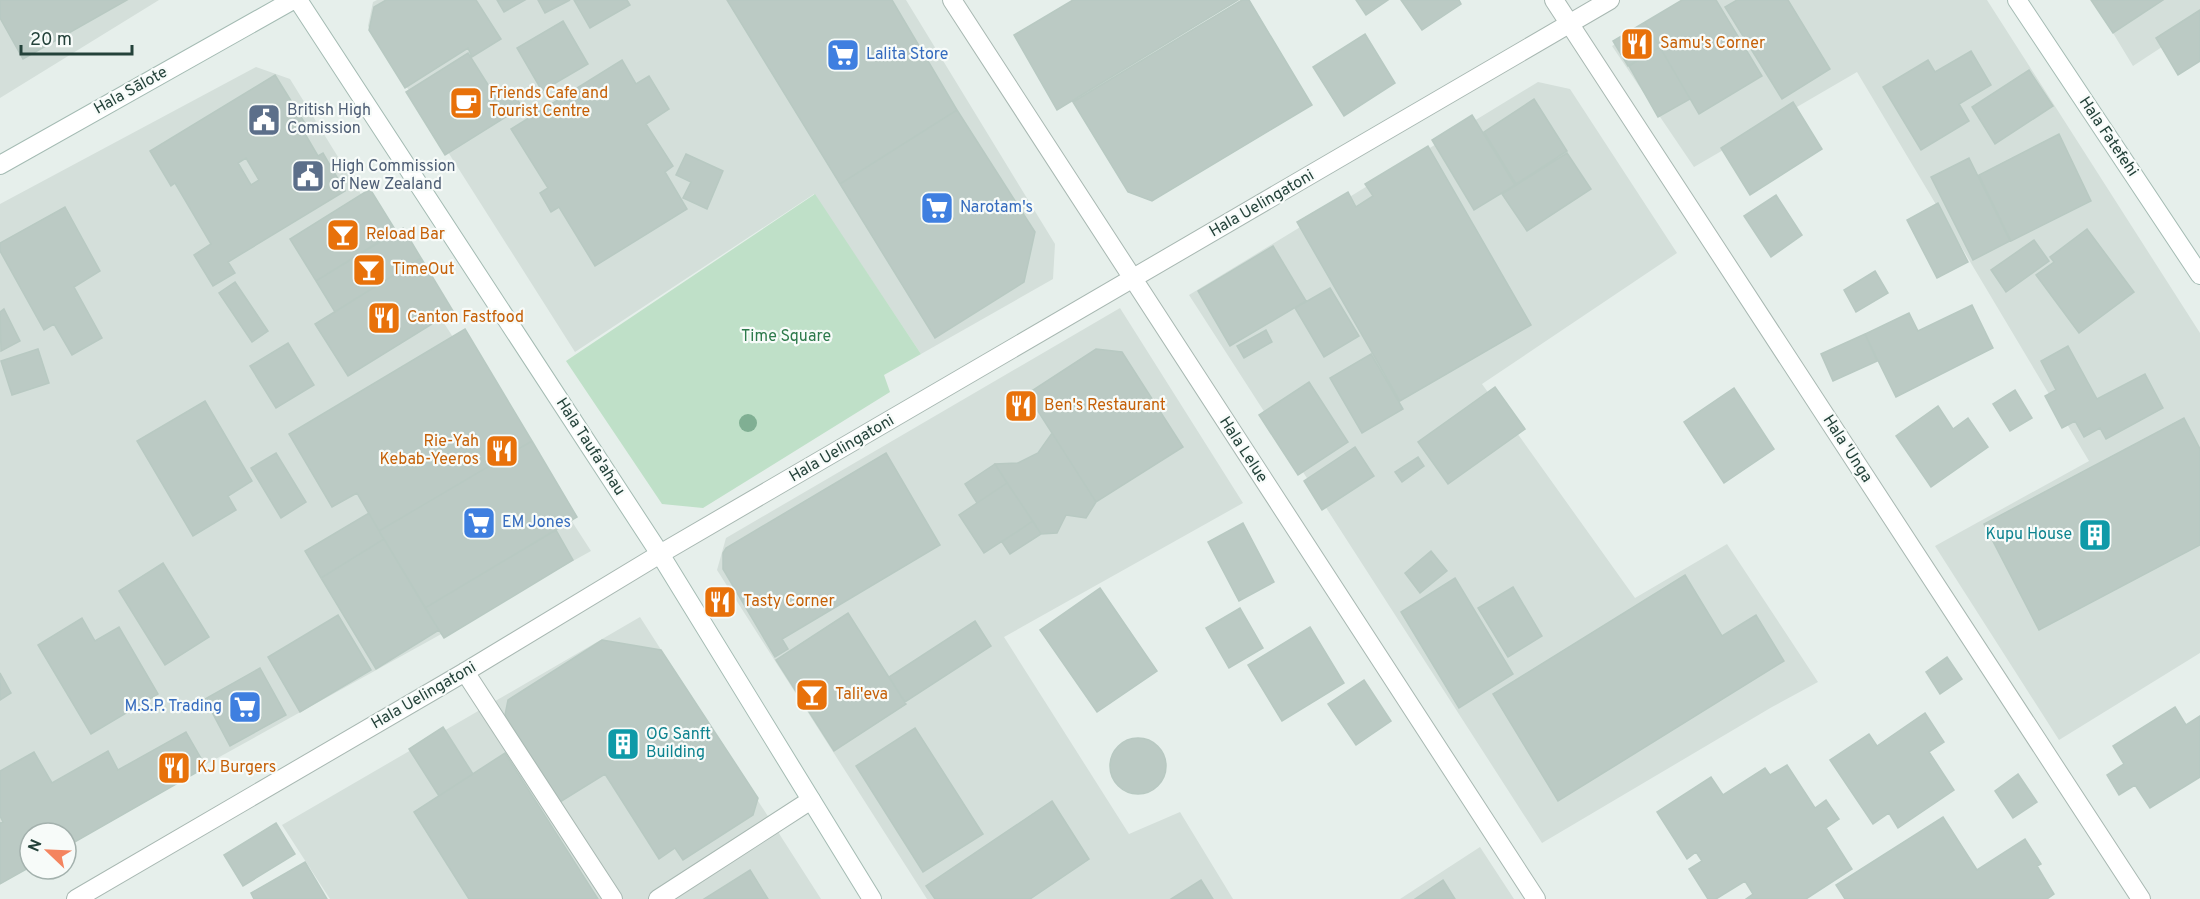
<svg xmlns="http://www.w3.org/2000/svg" width="2200" height="899" viewBox="0 0 2200 899" font-family="Overpass,sans-serif">
  <style>
    .built { fill: #d4dfda }
    .green { fill: #bfe0c8 }
    .building { fill: #bbcac4; stroke: #b8c9c2; stroke-width: 1.5; fill-rule: evenodd }
    .lines { fill: none; stroke-linecap: round; stroke-linejoin: round }
    .service-casing { stroke: #a8b8b2; stroke-width: 20 }
    .minor-casing { stroke: #a8b8b2; stroke-width: 20 }
    .tertiary-casing { stroke: #a8b8b2; stroke-width: 20 }
    .secondary-casing { stroke: #a4bbb3; stroke-width: 20 }
    .service { stroke: #fff; stroke-width: 18 }
    .minor { stroke: #fff; stroke-width: 18 }
    .tertiary { stroke: #fff; stroke-width: 18 }
    .secondary { stroke: #fff; stroke-width: 18 }
    .tree { fill: #80af93 }
    .labels { text-anchor: middle; dominant-baseline: central; stroke-width: 4.5; stroke-linejoin: round; paint-order: stroke }
    .food-label { font-size: 16px; fill: #c56008; stroke: #f7fbf9; text-anchor: start }
    .shop-label { font-size: 16px; fill: #366cbe; stroke: #f7fbf9; text-anchor: start }
    .street-label { font-size: 16px; fill: #24423a; stroke: #f7fbf9 }
    .service-label { font-size: 16px; fill: #4e5e75; stroke: #f7fbf9; text-anchor: start }
    .park-label { font-size: 16px; fill: #2d7a4b; stroke: #f7fbf9 }
    .culture-label { font-size: 16px; fill: #0d838f; stroke: #f7fbf9; text-anchor: end }
  </style>
  <rect width="100%" height="100%" fill="#e6efeb"/>
  <!-- built -->
  <path class="built" d="M0,0H159L0,98Z
    M377,0H906L1055,244L1053,279L921,354L814,194L575,352L368,26L373,2Z
    M1690,0H1987L2200,333V653L2059,740L1935,546L2089,461L1857,72L1694,167L1612,46Z
    M2093,0H2200V22L2133,66Z
    M256,67L290,79L362,196L591,551L66,842V833H30L0,879V204Z
    M1538,82L1570,89L1677,253L1482,384L1635,598L1727,544L1818,682L1772,707L1542,843L1189,295Z
    M1120,308L1243,503L1004,637L1129,834L1180,812L1233,899H927L717,570L726,538Z
    M640,617L821,899H330L282,825Z
    M1480,847L1514,899H1400Z"/>
  <!-- green -->
  <path class="green" d="M815,194L921,354L884,375L890,392L703,508L662,504L566,361Z"/>
  <!-- building -->
  <path class="building" d="M0,0H127L23,59L0,18Z
    M386,0H476L501,39L472,57L468,48L405,88L369,30L374,7Z
    M497,0H525L504,12Z
    M538,0H570L545,13Z
    M574,0H627L630,5L590,28Z
    M727,0H892L957,110L840,184Z
    M1073,0H1238L1057,110L1014,35Z
    M1242,0H1249L1312,105L1152,201L1128,192L1073,102Z
    M1356,0H1388L1366,15Z
    M1401,0H1459L1461,4L1422,30Z
    M1682,0H1716L1762,76L1699,114L1645,22Z
    M1737,0H1788L1830,69L1782,99L1725,7Z
    M2091,0H2163L2113,33Z
    M2200,10V61L2178,75L2156,38Z
    M563,21L588,64L542,91L517,48Z
    M1645,22L1660,47L1628,66L1613,41Z
    M1365,34L1395,83L1344,116L1313,67Z
    M1660,47L1690,99L1658,117L1629,66Z
    M1971,51L1991,85L1959,104L1969,121L1921,150L1883,87L1928,60L1935,72Z
    M468,53L497,99L512,90L522,107L445,155L406,92Z
    M622,60L636,84L649,76L669,109L646,124L673,166L665,172L687,209L595,266L559,207L551,212L540,193L548,188L511,129Z
    M2029,70L2053,106L1995,144L1972,107Z
    M275,75L306,125L301,127L318,156L323,153L345,191L228,262L235,273L213,286L194,255L211,244L175,183L171,186L150,151ZM246,158L259,180L251,185L238,163Z
    M1534,99L1567,151L1516,184L1484,132Z
    M1793,102L1822,149L1750,195L1721,148Z
    M957,110L1035,232L1024,282L935,338L840,184Z
    M1472,115L1515,185L1474,210L1432,140Z
    M2059,134L2091,201L2011,241L1979,175Z
    M1428,146L1531,325L1400,401L1297,222L1348,192L1356,207L1373,196L1365,184Z
    M1567,153L1591,189L1527,231L1502,194Z
    M686,154L723,171L707,209L683,198L691,182L676,175Z
    M1969,158L2010,241L1973,260L1931,177Z
    M370,189L396,231L316,281L290,239Z
    M1776,195L1802,235L1771,257L1744,216Z
    M1938,203L1968,262L1937,278L1907,220Z
    M65,207L100,271L74,287L102,338L72,355L54,324L44,330L0,251V243Z
    M403,228L421,258L335,312L316,281Z
    M2087,229L2134,292L2079,333L2036,275L2054,262L2050,257Z
    M2034,240L2049,261L2006,292L1991,270Z
    M1273,246L1306,301L1230,346L1198,291Z
    M421,258L453,311L348,376L315,324Z
    M1875,271L1888,293L1856,312L1844,290Z
    M235,282L268,331L252,342L219,293Z
    M1330,288L1359,336L1324,357L1295,308Z
    M1972,305L1993,348L1896,397L1865,334L1909,313L1918,331Z
    M4,309L20,341L1,351L0,312Z
    M465,329L532,441L379,531L357,493L332,507L289,434Z
    M1266,330L1272,342L1244,358L1237,346Z
    M1865,334L1877,361L1833,381L1821,354Z
    M288,343L314,385L276,408L250,366Z
    M2068,346L2097,399L2145,374L2163,408L2106,439L2100,428L2084,437L2075,421L2062,428L2045,396L2056,390L2041,361Z
    M38,349L49,383L12,395L1,361Z
    M1096,349L1122,352L1183,447L1096,502L1027,394Z
    M1371,354L1403,409L1362,433L1330,378Z
    M1309,382L1348,442L1298,475L1259,415Z
    M1495,387L1525,429L1448,484L1418,442Z
    M1734,388L1774,449L1724,483L1684,422Z
    M2015,390L2032,418L2010,431L1993,404Z
    M205,401L252,481L228,496L236,510L193,536L137,441Z
    M1938,406L1953,429L1968,418L1988,447L1931,487L1896,436Z
    M2184,418L2200,449V545L2039,630L1984,524Z
    M1052,433L1096,502L1086,518L1066,515L1057,533L1041,534L995,464L1018,463L1038,453Z
    M532,441L577,517L425,608L379,531Z
    M1355,447L1374,476L1322,510L1304,481Z
    M276,453L306,502L281,518L251,468Z
    M886,453L940,545L782,639L788,649L775,657L723,569V553L726,548Z
    M1418,457L1424,466L1402,482L1395,472Z
    M995,464L1007,483L977,503L965,484Z
    M1007,483L1033,521L984,553L959,515Z
    M369,513L384,539L321,578L305,551Z
    M1033,521L1041,534L1010,554L1002,542Z
    M1243,523L1274,582L1239,601L1208,542Z
    M556,530L573,560L444,638L425,608Z
    M384,539L439,630L376,669L321,578Z
    M1431,551L1447,571L1420,593L1405,573Z
    M163,563L209,637L165,665L119,591Z
    M1685,575L1722,636L1756,615L1784,661L1558,801L1493,694Z
    M1455,578L1513,674L1459,708L1401,612Z
    M1513,587L1542,636L1508,657L1478,608Z
    M1100,588L1157,671L1097,712L1040,630Z
    M1240,608L1263,648L1229,668L1206,628Z
    M848,613L906,704L834,751L776,660Z
    M338,615L371,670L300,712L268,657Z
    M82,618L95,641L119,627L158,694L91,734L38,645Z
    M975,621L991,646L905,702L889,677Z
    M1310,627L1344,683L1282,721L1248,665Z
    M602,640L661,650L758,798L753,815L683,860L675,848L659,859L605,774L560,802L505,715L508,700Z
    M1947,657L1962,679L1940,694L1926,672Z
    M260,668L286,715L230,746L205,699Z
    M0,673L11,693L0,700Z
    M1364,680L1391,721L1356,745L1328,704Z
    M2175,707L2186,725L2200,716V777L2150,808L2135,785L2119,795L2107,775L2124,764L2113,746Z
    M1925,713L1944,742L1929,752L1954,790L1898,828L1889,813L1873,824L1830,760L1869,734L1877,746Z
    M443,727L473,774L439,796L409,749Z
    M915,728L983,834L923,872L856,766Z
    M186,732L206,767L66,847V833H30V867L0,884V823L3,822L0,816V771L34,752L52,783L108,751L118,770Z
    M1110 766a28 28 0 1 1 56 0a28 28 0 1 1-56 0Z
    M505,753L598,899H469L414,812Z
    M1787,765L1815,808L1826,800L1839,819L1826,828L1852,869L1806,899H1746L1753,894L1745,881L1716,899H1708L1689,869L1702,861L1696,852L1687,859L1657,812L1711,777L1723,795L1765,768L1770,775Z
    M2018,774L2037,802L2013,818L1995,791Z
    M1052,801L1089,859L1030,899H935L926,886Z
    M1943,817L1977,870L2025,839L2041,864L2037,866L2054,894L2047,899H1845L1836,885Z
    M276,823L295,854L243,886L224,855Z
    M305,862L327,899H254L251,893Z
    M750,870L768,899H704Z
    M1201,880L1213,899H1171Z
    M1443,880L1455,899H1415Z"/>
  <g class="lines">
    <!-- service casing -->
    <g class="service-casing">
      <path id="service" d="M465,672L613,899
        M658,899L811,800"/>
    </g>
    <!-- minor casing -->
    <g class="minor-casing">
      <path id="minor" d="M1554,0L2141,899"/>
    </g>
    <!-- tertiary casing -->
    <g class="tertiary-casing">
      <path id="tertiary" d="M952,0L1536,899
        M76,899L465,672L660,554L1610,0"/>
    </g>
    <!-- secondary casing -->
    <g class="secondary-casing">
      <path id="secondary" d="M298,0L660,554L872,899
        M2017,0L2200,275
        M0,165L293,0"/>
    </g>
    <!-- service -->
    <use href="#service" class="service"/>
    <!-- minor -->
    <use href="#minor" class="minor"/>
    <!-- tertiary -->
    <use href="#tertiary" class="tertiary"/>
    <!-- secondary -->
    <use href="#secondary" class="secondary"/>
  </g>
  <!-- trees -->
  <circle class="tree" cx="748" cy="423" r="9"/>
  <!-- icons -->
  <defs>
    <g id="restaurant-square" transform="scale(1.725)"><rect x="-9" y="-9" width="18" height="18" rx="4" fill="#e8710a" stroke="#f7fbf9"/><path d="M-5-6h1v4h1v-4h1v4h1v-4h1v5L-1.5 .5V6h-2V.5L-5-1ZM5-6V6H3V1.5H1.5Q1.5-4 5-6Z" fill="#fff"/></g>
    <g id="supermarket-square" transform="scale(1.725)"><rect x="-9" y="-9" width="18" height="18" rx="4" fill="#3f7fe0" stroke="#f7fbf9"/><path d="M-6-5.5h2.5l.6 2H6L4.5 2H-2.5L-4.4-4H-6ZM-1.5 3.2a1.3 1.3 0 1 0 .1 0ZM3 3.2a1.3 1.3 0 1 0 .1 0Z" fill="#fff"/></g>
    <g id="cafe-square" transform="scale(1.725)"><rect x="-9" y="-9" width="18" height="18" rx="4" fill="#e8710a" stroke="#f7fbf9"/><path d="M-5.5-4.5H6V0H3Q3 3.5 0 3.5H-2.5Q-5.5 3.5-5.5 0ZM3-3.2v2h1.7v-2ZM-6 4.5H4V6H-6Z" fill="#fff"/></g>
    <g id="civic-square" transform="scale(1.725)"><rect x="-9" y="-9" width="18" height="18" rx="4" fill="#5c6f8a" stroke="#f7fbf9"/><path d="M-.6-6.5H3V-4.5H.6V-3L4-1V1h2V6H-6V1h2V-1L-.6-3ZM-1.2 2.5V6h2.4V2.5Z" fill="#fff"/></g>
    <g id="bar-square" transform="scale(1.725)"><rect x="-9" y="-9" width="18" height="18" rx="4" fill="#e8710a" stroke="#f7fbf9"/><path d="M-6-5H6L.8 .8V4.5H3.5V6h-7V4.5H-.8V.8Z" fill="#fff"/></g>
    <g id="building-square" transform="scale(1.725)"><rect x="-9" y="-9" width="18" height="18" rx="4" fill="#0f9aa8" stroke="#f7fbf9"/><path d="M-4-6H4V6H1V3H-1V6H-4ZM-2.5-4.3h1.7v1.8h-1.7ZM.8-4.3h1.7v1.8H.8ZM-2.5-1h1.7V.8h-1.7ZM.8-1h1.7V.8H.8Z" fill="#fff"/></g>
  </defs>
  <g fill-rule="evenodd">
    <use href="#restaurant-square" x="1637" y="44"/>
    <use href="#supermarket-square" x="843" y="55"/>
    <use href="#cafe-square" x="466" y="103"/>
    <use href="#civic-square" x="264" y="120"/>
    <use href="#civic-square" x="308" y="176"/>
    <use href="#supermarket-square" x="937" y="208"/>
    <use href="#bar-square" x="343" y="235"/>
    <use href="#bar-square" x="369" y="270"/>
    <use href="#restaurant-square" x="384" y="318"/>
    <use href="#restaurant-square" x="1021" y="406"/>
    <use href="#restaurant-square" x="502" y="451"/>
    <use href="#supermarket-square" x="479" y="523"/>
    <use href="#building-square" x="2095" y="535"/>
    <use href="#restaurant-square" x="720" y="602"/>
    <use href="#bar-square" x="812" y="695"/>
    <use href="#supermarket-square" x="245" y="707"/>
    <use href="#building-square" x="623" y="744"/>
    <use href="#restaurant-square" x="174" y="768"/>
  </g>
  <g class="labels">
    <!-- food labels -->
    <g class="food-label">
      <text x="1660" y="44">Samu's Corner</text>
      <text x="489" y="94">Friends Cafe and<tspan x="489" dy="18">Tourist Centre</tspan></text>
      <text x="366" y="235">Reload Bar</text>
      <text x="392" y="270">TimeOut</text>
      <text x="407" y="318">Canton Fastfood</text>
      <text x="1044" y="406">Ben's Restaurant</text>
      <text x="479" y="442" text-anchor="end">Rie-Yah<tspan x="479" dy="18">Kebab-Yeeros</tspan></text>
      <text x="743" y="602">Tasty Corner</text>
      <text x="835" y="695">Tali'eva</text>
      <text x="197" y="768">KJ Burgers</text>
    </g>
    <!-- shop labels -->
    <g class="shop-label">
      <text x="866" y="55">Lalita Store</text>
      <text x="960" y="208">Narotam's</text>
      <text x="502" y="523">EM Jones</text>
      <text x="222" y="707" text-anchor="end">M.S.P. Trading</text>
    </g>
    <!-- street labels -->
    <g class="street-label">
      <text transform="translate(131 91) rotate(-29)">Hala Sālote</text>
      <text transform="translate(2108 137) rotate(56)">Hala Fatefehi</text>
      <text transform="translate(1262 204) rotate(-30)">Hala Uelingatoni</text>
      <text transform="translate(590 447) rotate(57)">Hala Taufa'ahau</text>
      <text transform="translate(842 449) rotate(-30)">Hala Uelingatoni</text>
      <text transform="translate(1847 449) rotate(57)">Hala 'Unga</text>
      <text transform="translate(1243 450) rotate(57)">Hala Lelue</text>
      <text transform="translate(424 696) rotate(-30)">Hala Uelingatoni</text>
    </g>
    <!-- service labels -->
    <g class="service-label">
      <text x="287" y="111">British High<tspan x="287" dy="18">Comission</tspan></text>
      <text x="331" y="167">High Commission<tspan x="331" dy="18">of New Zealand</tspan></text>
    </g>
    <!-- park labels -->
    <g class="park-label">
      <text x="786" y="337">Time Square</text>
    </g>
    <!-- culture labels -->
    <g class="culture-label">
      <text x="2072" y="535">Kupu House</text>
      <text x="646" y="735" text-anchor="start">OG Sanft<tspan x="646" dy="18">Building</tspan></text>
    </g>
  </g>
  <!-- north arrow -->
  <g transform="translate(48 851) rotate(293)"><circle r="28" fill="#f7fbf9" stroke="#a3b1ad" stroke-width="1.5"/>
  <path d="M0-4.5L10 22L0 15L-10 22Z" fill="#f4845f"/>
  <text y="-9" font-size="16" font-weight="bold" text-anchor="middle" fill="#24423a">N</text>
  </g>
  <!-- scale -->
  <path d="M21 45v9h111v-9" fill="none" stroke="#24423a" stroke-width="3"/>
  <text x="30" y="45" font-size="18" fill="#24423a" stroke="#f7fbf9" stroke-width="4.5" paint-order="stroke">20 m</text>
</svg>
